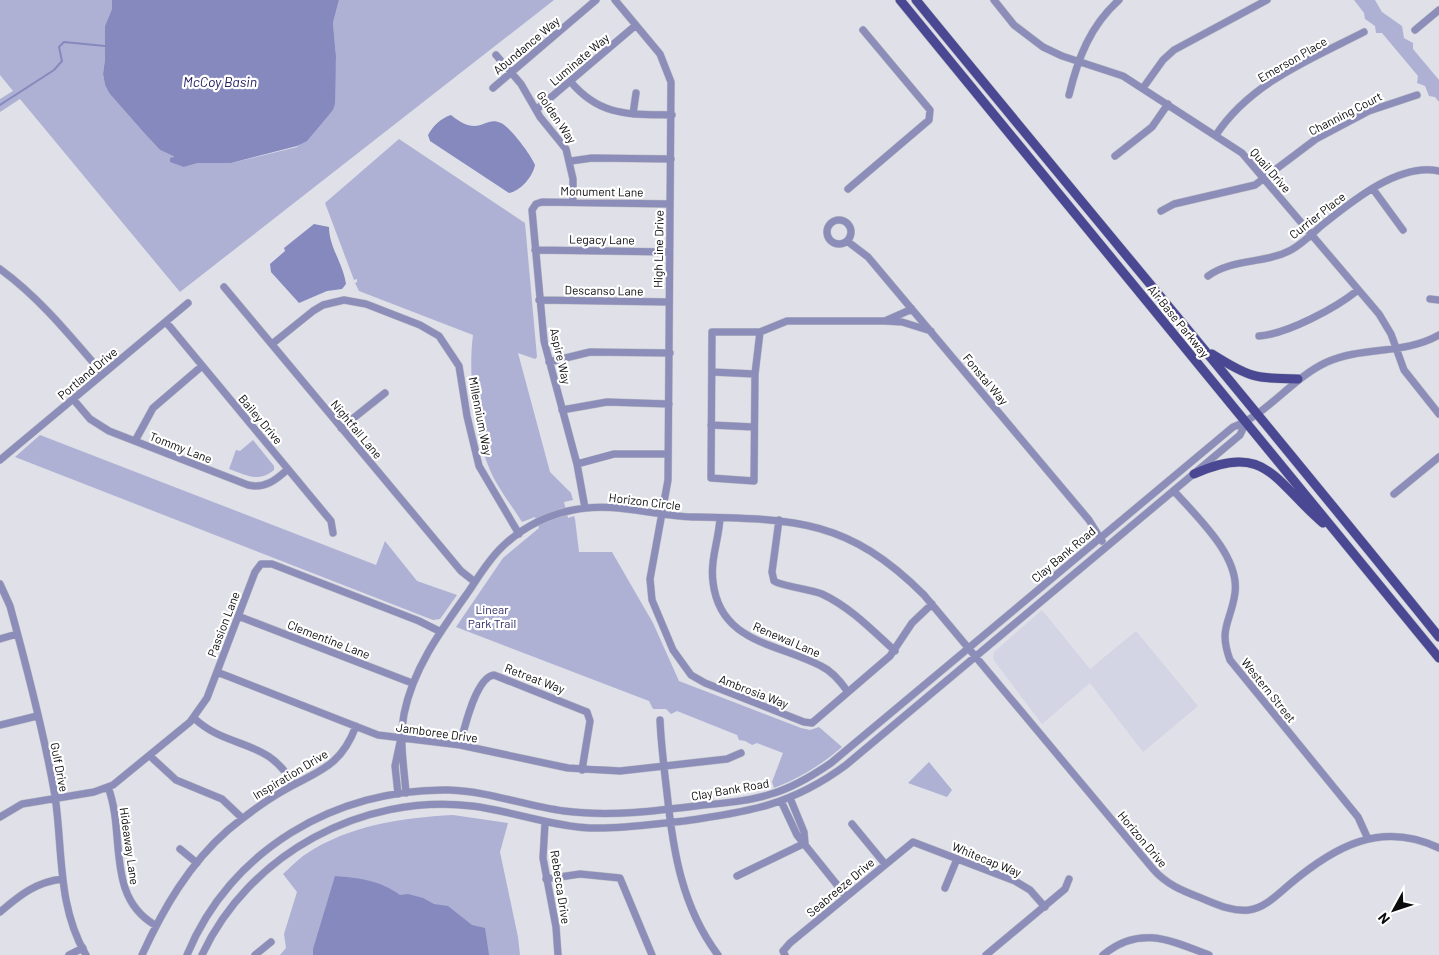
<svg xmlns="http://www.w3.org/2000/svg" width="1439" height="955" viewBox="0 0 1439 955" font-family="Barlow,sans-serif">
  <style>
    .built { fill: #d3d4e4 }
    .green { fill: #aeb1d4 }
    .water { fill: #8689be }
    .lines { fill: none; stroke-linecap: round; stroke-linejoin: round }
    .stream { stroke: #8689be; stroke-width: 2 }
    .minor-casing { stroke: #bdbec5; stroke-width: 8 }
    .major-casing { stroke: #bdbec5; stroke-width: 10 }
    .minor { stroke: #8c8eb9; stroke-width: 7 }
    .major { stroke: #4a4892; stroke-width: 9 }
    .labels { text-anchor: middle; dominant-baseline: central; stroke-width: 4.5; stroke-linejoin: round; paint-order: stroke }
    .street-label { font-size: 12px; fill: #0b0b0e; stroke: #fff }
    .park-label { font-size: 12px; fill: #2c2767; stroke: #fff }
    .water-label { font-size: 14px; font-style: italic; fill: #282263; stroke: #fff }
  </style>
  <rect width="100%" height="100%" fill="#dfe0e8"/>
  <!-- built -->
  <path class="built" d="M1042,610L1090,669L1136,631L1198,706L1143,752L1090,683L1042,724L993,659L994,652Z"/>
  <!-- green -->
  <path class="green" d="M0,0H112V9L105,27V59L103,74L105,85L109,93L145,134L160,150L173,156L184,167L198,163H231L297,147L333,110L336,56L333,23L339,0H554L180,292L20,99L0,112V99L13,91L0,75Z
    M1354,0H1375L1382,12L1402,26L1404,38L1413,43V49L1439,80V102L1435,97L1429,96L1425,86L1417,83L1418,76L1382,33H1376L1375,26L1365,19L1364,13Z
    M399,139L525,223L537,357L535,359L518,353L550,472L571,493L573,500L564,502L568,518L574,516L575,519L579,552H612L653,623L679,681L801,728L810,730L819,727L842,747C821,765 800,778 774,788L772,782L783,753L757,743L752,745L745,741L739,740L737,735L677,711L671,714L666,709H653L649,701L456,627L503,558L539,528L535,517L522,522C511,504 495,485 488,465C474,431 468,372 473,335L359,291L355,283L357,282V279L354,280L325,203Z
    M40,435L376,565L385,541L417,581L457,595L440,619L433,620L15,457Z
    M253,440L274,466V470C258,483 246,475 229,469L236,450L240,451Z
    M929,762L952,790L947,797L908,783Z
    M453,815L508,823L500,852L518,937L520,955H280L286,948L284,934L297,892L283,874C290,868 298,859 306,854C350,825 401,818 453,815Z"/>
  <!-- water -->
  <path class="water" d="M112,0H339L333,23L336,56L335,104L333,110L307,141L297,146L231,163H198L184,167L170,162V158L174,157L173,156L160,150L145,134L109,93L105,85L103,74L105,59V26L112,9Z
    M451,115C480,139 484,115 501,123C510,127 531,155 535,165C533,176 521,191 509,193L430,141L428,135C433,126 441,118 451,115Z
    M314,224L329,227C329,247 343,263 346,284L342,289L327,291L299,303L271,272L270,264L285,251L284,248Z
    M335,876C360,878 379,880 400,895L408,894L423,898L434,904L448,906L472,925L485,928L489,955H313V949Z"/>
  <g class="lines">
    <!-- stream -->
    <path class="stream" d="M0,105L54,70L62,61L59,47L64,42L105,46"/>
    <!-- minor casing -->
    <g class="minor-casing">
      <path id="minor" d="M615,0L660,54L671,82L668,480L650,579L652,600L673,650L691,675L705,683L804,722L812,723L890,656L912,623L932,604
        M994,0L1014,25L1043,47L1062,56L1123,76L1242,153L1379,314L1391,334L1404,370L1439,414
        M1415,30L1439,10
        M496,55L521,84L540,117L566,149L573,179V202
        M570,81C600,117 629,114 672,115
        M493,88L596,0
        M1143,88L1163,60L1174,50L1267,0
        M1069,95C1078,58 1090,26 1119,0
        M536,110L636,25
        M633,114L636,93
        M1216,135C1250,83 1311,59 1364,32
        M1115,156L1152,127L1168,104
        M571,161L592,158L671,159
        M848,189L929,120L930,110L863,30
        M1373,189L1403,230
        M1161,211L1174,204L1255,185L1316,139L1369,111L1417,95
        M827 232a12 12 0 1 1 24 0a12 12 0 1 1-24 0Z
        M847,241L868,257L1089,520L1102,541
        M535,250L669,252
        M0,269C40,298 71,337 103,374
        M1208,276C1233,258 1265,264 1291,250C1302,244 1312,234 1321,226C1351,202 1399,162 1439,171
        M224,287L461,571L475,582
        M1430,299L1439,300
        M539,300L669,302
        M912,309L885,321L902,322L931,331
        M166,322L331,521L333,533
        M760,332L755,374L754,481L711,478L712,332H760L787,321H885
        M1259,336C1287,334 1336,308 1358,290
        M272,344L313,311L323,305L344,300L366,304L420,325L439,336L459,366L467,416L479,466L519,534
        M549,362L590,352L670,353
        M712,372L755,374
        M73,399L90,419L109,431L248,485C265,489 276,480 288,469
        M562,410L607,402L669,404
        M711,425L754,427
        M341,428L385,393
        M135,441L153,408L202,366
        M0,460L188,303
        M577,464L614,454H668
        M1174,491C1197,517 1240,556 1235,593C1231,622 1218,628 1230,660L1358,817L1368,839
        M1394,494L1439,457
        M585,508L577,464L544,341L532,210L536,204L542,202L670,204
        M720,518C719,539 710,560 713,582C720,643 777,643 821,666C832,671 841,682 848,692
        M779,520L772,572L774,581C781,586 809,589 822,594C850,607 872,630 895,651
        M0,584L10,606C27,668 44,732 55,796C63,850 57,906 86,955
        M238,616L412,683
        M0,639L17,634
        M217,672L378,735L460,745L568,768L620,771L727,759L741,753
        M194,718C227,750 270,738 293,785
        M660,720C661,744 664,768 667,793C673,851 682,907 718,955
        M0,725L37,716
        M460,745C464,729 476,677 494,675L587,712L590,721L582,770
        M150,756L176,780L222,799L242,818
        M108,787C126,834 105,896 155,925
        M406,793C404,767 399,740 404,714C413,668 442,629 469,591C479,576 489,559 503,546C522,528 547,515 573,510C613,501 653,516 693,517C795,519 848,519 924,595L1153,869C1167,885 1183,891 1201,898C1216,904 1232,912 1249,910C1265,908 1278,894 1290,884C1334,847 1381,820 1439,848
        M398,794L395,766L401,738
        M790,798L804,832L805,843
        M781,801L797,835L846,896
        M0,817L22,804L94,792L113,785L190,722L207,698L255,572L261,564H272L419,621L441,632
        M545,823L543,858L556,927L558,955
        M852,824L885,864
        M180,849L197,863
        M737,876L805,843
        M546,879L580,874L620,878L652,955
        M945,888L957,859
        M0,912C20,895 36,882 62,879
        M69,955L83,948
        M142,955C163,909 189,864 228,830C245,816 262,803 281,792C316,771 340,769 356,726
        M187,955C230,850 336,788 449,790C488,791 525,806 564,811C610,817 657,811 703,805C726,803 749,801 771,794C792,788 812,776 831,763L1233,427C1267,415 1292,378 1327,362C1363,346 1404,355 1439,335
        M202,955C249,854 362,793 472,806C512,811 550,826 590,828C622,829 653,824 684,821C749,812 792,805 846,765L1240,435L1246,422
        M255,955L271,942
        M785,955L783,951L790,943L913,842L1015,881L1030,890L1045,907
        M986,955L1065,889L1069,879
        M1103,955C1139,925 1170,940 1209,955"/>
    </g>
    <!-- major casing -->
    <g class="major-casing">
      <path id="major" d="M900,0L1439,658
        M916,0C1090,213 1267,423 1439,637
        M1212,354C1250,378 1254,378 1298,379
        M1194,474C1266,441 1274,481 1323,523"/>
    </g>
    <!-- minor -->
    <use href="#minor" class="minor"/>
    <!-- major -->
    <use href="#major" class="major"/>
  </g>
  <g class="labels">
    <!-- street labels -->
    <g class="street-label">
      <text transform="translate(526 45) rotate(-40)">Abundance Way</text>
      <text transform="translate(579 59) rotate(-40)">Luminate Way</text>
      <text transform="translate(1292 59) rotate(-30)">Emerson Place</text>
      <text transform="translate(1345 113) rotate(-27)">Channing Court</text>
      <text transform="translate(557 117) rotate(56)">Golden Way</text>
      <text transform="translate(1271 170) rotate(49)">Quail Drive</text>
      <text transform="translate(602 191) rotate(1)">Monument Lane</text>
      <text transform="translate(1317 215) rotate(-38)">Currier Place</text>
      <text transform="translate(602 239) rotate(1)">Legacy Lane</text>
      <text transform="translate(658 249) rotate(-89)">High Line Drive</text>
      <text transform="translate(604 290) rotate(1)">Descanso Lane</text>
      <text transform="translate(1179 321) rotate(51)">Air Base Parkway</text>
      <text transform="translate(561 356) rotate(77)">Aspire Way</text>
      <text transform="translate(87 373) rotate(-40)">Portland Drive</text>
      <text transform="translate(986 379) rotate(50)">Fonstal Way</text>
      <text transform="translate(481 416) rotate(79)">Millennium Way</text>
      <text transform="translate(261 419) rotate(50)">Bailey Drive</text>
      <text transform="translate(357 429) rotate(50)">Nightfall Lane</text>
      <text transform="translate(181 447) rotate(21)">Tommy Lane</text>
      <text transform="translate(645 501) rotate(7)">Horizon Circle</text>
      <text transform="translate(1063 554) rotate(-40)">Clay Bank Road</text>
      <text transform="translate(223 624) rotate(-69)">Passion Lane</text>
      <text transform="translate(329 639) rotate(21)">Clementine Lane</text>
      <text transform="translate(787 639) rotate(23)">Renewal Lane</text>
      <text transform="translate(535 678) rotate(21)">Retreat Way</text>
      <text transform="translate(1269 690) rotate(51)">Western Street</text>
      <text transform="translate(754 691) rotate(21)">Ambrosia Way</text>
      <text transform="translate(437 732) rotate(8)">Jamboree Drive</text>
      <text transform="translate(60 767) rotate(79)">Gulf Drive</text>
      <text transform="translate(290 774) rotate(-31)">Inspiration Drive</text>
      <text transform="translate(730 789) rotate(-10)">Clay Bank Road</text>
      <text transform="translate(1143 839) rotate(50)">Horizon Drive</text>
      <text transform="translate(130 846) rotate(82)">Hideaway Lane</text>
      <text transform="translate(987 859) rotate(22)">Whitecap Way</text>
      <text transform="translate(561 887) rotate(81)">Rebecca Drive</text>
      <text transform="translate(840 887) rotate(-40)">Seabreeze Drive</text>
    </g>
    <!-- park labels -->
    <g class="park-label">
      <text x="492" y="609">Linear<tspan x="492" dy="14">Park Trail</tspan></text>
    </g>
    <!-- water labels -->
    <g class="water-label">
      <text x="220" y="81">McCoy Basin</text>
    </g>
  </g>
  <!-- north arrow -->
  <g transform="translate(1394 910) rotate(230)" stroke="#ffffff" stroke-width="4" paint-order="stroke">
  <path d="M0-4L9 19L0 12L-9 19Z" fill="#0b0b0e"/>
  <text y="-8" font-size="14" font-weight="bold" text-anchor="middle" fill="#0b0b0e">N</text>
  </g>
</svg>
